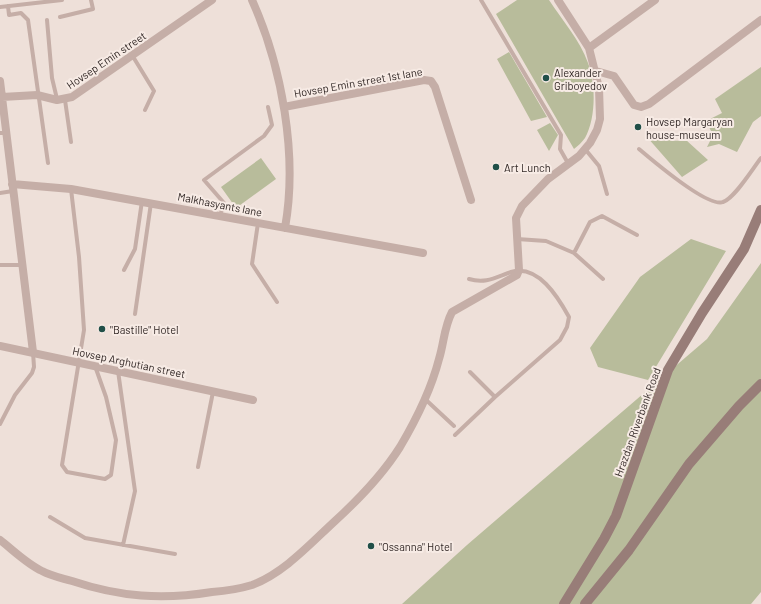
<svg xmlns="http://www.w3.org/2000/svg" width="761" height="604" viewBox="0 0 761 604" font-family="Barlow,sans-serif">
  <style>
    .green { fill: #b8bc9b }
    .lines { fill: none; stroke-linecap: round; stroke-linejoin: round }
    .lane { stroke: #c5aea7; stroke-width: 4 }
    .street { stroke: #c5aea7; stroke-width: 8 }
    .secondary { stroke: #987d78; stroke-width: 10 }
    .poi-dot { fill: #204f48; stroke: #f7ebe5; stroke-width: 1.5 }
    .labels { text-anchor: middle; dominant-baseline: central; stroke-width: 4; stroke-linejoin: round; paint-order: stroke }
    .street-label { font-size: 11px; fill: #322826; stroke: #f7ebe5 }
    .poi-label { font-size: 11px; fill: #322826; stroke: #f7ebe5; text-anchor: start }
  </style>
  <rect width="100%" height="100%" fill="#eee0d9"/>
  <!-- green -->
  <path class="green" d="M517,0H549C562,20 580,40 588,63C596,84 596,118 585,138C582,142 578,146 574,149L496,14Z
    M509,52L547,117L531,121L497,59Z
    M761,67V116L753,122L737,152L719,144L707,147L713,135L706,121L722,113L715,99Z
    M550,123L558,135L549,151L537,130Z
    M647,137C661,137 673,143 686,140L708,160L682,177Z
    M261,158L276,179L236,208L221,187Z
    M691,239L726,251L648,380L598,367L590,348L640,277Z
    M761,263V592L751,604H402L467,545L707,339Z"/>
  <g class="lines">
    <!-- lane -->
    <path class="lane" d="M481,0L561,135L560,149L569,165
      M8,6L9,15L21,13L28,20L48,163
      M0,7L62,0
      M60,17L93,9L91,0
      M47,20L52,78L57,99
      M132,55L154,91L145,110
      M65,100L71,142
      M0,133H6
      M585,149L599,166L607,194
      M639,149C652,160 708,208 723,202C735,198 753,168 761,158
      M71,189L79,257L84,330L62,465L67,472L105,479L111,475L116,440L106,397L95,366
      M0,193L13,191
      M220,216L224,203L204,180L264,136L272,125L268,107
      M258,223L252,264L277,302
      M517,239L546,241L574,253L603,279
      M574,253L590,222L602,216L637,235
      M0,265H22
      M124,270L135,249L142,201
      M135,314L151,203
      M118,371L135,491L123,545
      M470,372L495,397
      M425,399L454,426
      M0,424L15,395L32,373L34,367L33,352
      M455,435L495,397L560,340L567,327L569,317C558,297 538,264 511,272C496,277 486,284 469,279
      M198,467L213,392
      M50,517L85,538L175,554"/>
    <!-- street -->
    <path class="street" d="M252,0C282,67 298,155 285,228
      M589,48L655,0
      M596,71L614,76L634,105L641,107L649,104L761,20
      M0,81L33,352
      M2,97L37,95L57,100L72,97L212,0
      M284,107L424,80L431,81L435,87L471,200
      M12,184L71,189L423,253
      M0,346L253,400
      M0,540C13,550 27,564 42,571C51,576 62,578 72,581C120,597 162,600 212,592C225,591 239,589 252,585C284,573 310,544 335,521C358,500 383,474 400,447C416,420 431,390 439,359C444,343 444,327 452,312L517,275L519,270L516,218L522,206L548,179L579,156L590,143L597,130L600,119L599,88L589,48L558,0"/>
    <!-- secondary -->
    <path class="secondary" d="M564,604L604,539L616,516L668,370L702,313L744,249L761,210
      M585,604L629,550L689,464L739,406L761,384"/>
  </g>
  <!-- markers -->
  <g class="poi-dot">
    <circle cx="546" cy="78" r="4"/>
    <circle cx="638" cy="127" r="4"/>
    <circle cx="496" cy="167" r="4"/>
    <circle cx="102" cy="329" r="4"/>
    <circle cx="371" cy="546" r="4"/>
  </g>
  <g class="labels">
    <!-- street labels -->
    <g class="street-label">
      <text transform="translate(106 60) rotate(-34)">Hovsep Emin street</text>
      <text transform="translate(358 82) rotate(-10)">Hovsep Emin street 1st lane</text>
      <text transform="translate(220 204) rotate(11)">Malkhasyants lane</text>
      <text transform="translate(129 362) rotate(12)">Hovsep Arghutian street</text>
      <text transform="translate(637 422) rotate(-70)">Hrazdan Riverbank Road</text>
    </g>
    <!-- poi labels -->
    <g class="poi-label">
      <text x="554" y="72">Alexander<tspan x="554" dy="13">Griboyedov</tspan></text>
      <text x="646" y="121">Hovsep Margaryan<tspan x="646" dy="13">house-museum</tspan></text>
      <text x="504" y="167">Art Lunch</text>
      <text x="110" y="329">"Bastille" Hotel</text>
      <text x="379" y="546">"Ossanna" Hotel</text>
    </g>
  </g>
</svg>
